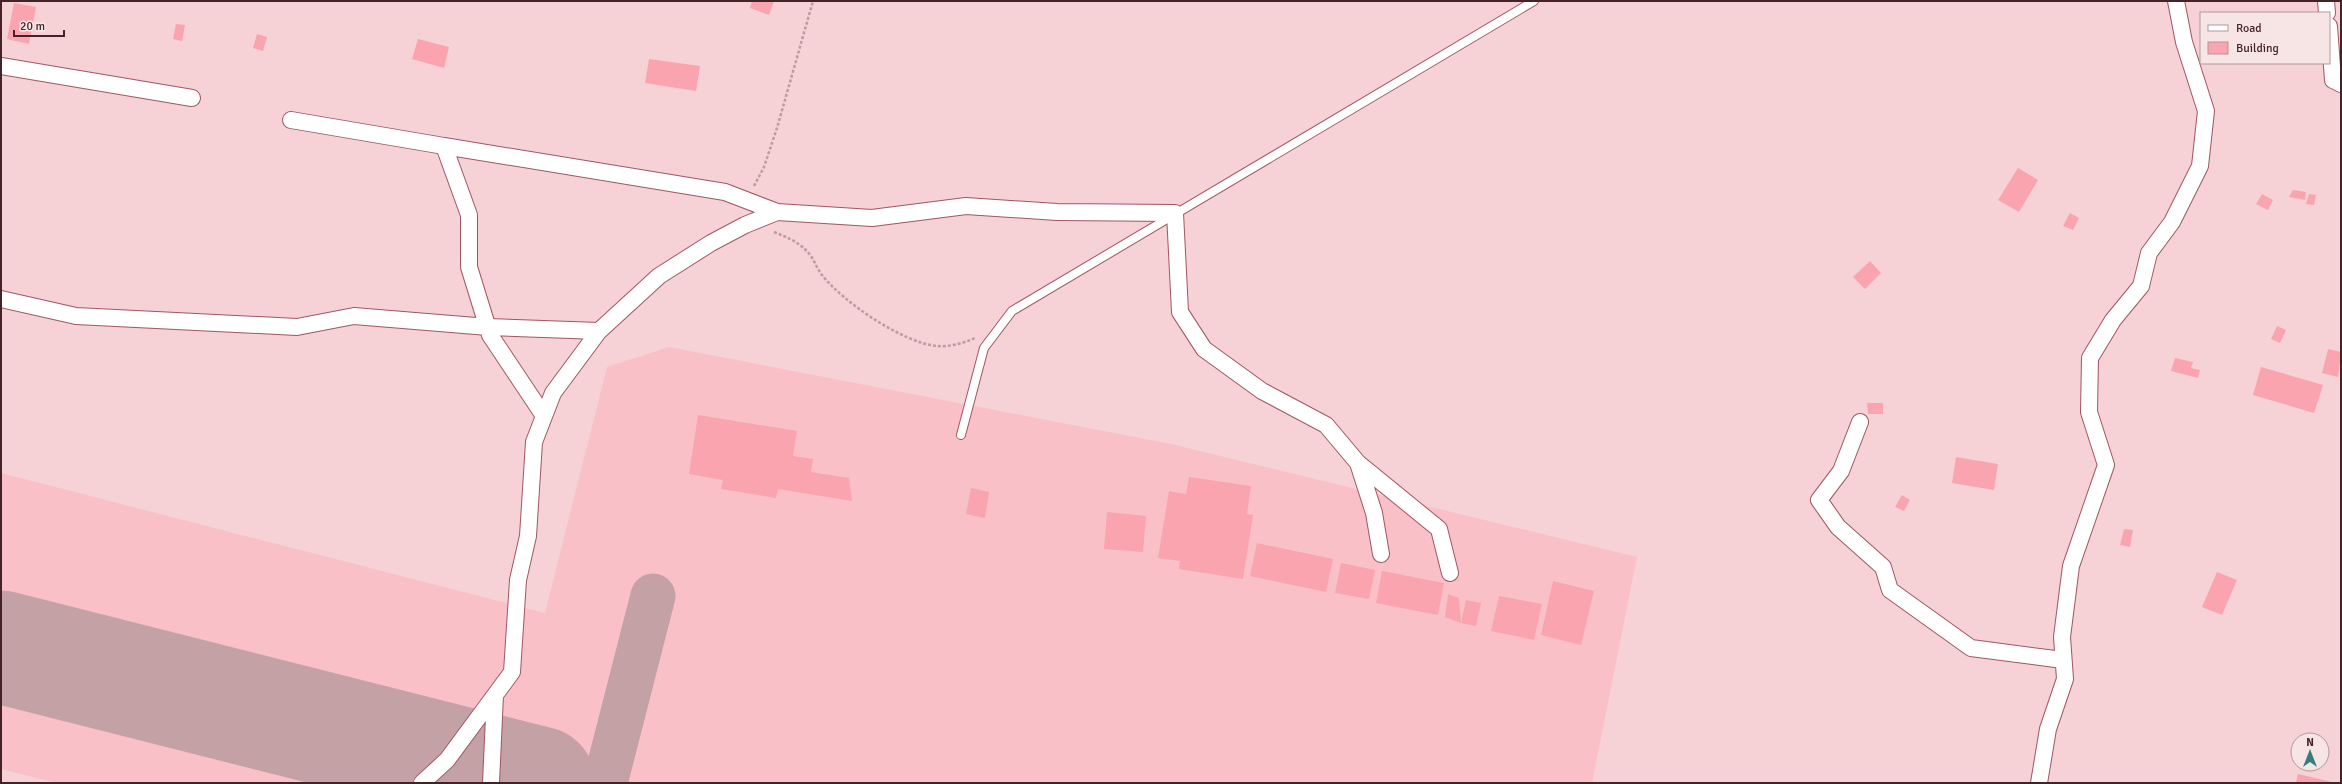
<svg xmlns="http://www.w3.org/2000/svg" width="2342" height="784" viewBox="0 0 2342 784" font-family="Signika,sans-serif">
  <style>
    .built { fill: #fac0c7 }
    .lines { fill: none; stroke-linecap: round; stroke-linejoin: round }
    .taxiway { stroke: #c4a1a5; stroke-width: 45 }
    .runway { stroke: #c4a1a5; stroke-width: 113 }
    .building { fill: #f9a4af }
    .service-casing { stroke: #a25562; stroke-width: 10 }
    .minor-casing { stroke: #a25562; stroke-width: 18 }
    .path { stroke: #be9ba0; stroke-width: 2.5; stroke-dasharray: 3 2; stroke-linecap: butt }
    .service { stroke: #fff; stroke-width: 8 }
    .minor { stroke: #fff; stroke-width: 16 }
  </style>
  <rect width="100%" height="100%" fill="#f6d2d6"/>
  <!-- built -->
  <path class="built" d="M669,347L1171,444L1637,557L1592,783H57L1,769V473L545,613L607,367Z"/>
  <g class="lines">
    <!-- taxiway -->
    <path class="taxiway" d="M605,783L653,596"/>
    <!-- runway -->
    <path class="runway" d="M1,647L539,783"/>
  </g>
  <!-- building -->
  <path class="building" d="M752,1H774L769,15L750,8Z
    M14,3L36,7L29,44L7,39Z
    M176,24L185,25L182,41L173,39Z
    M257,34L267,37L263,51L253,48Z
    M418,39L449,47L444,68L412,59Z
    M649,59L700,66L696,91L645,83Z
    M2018,168L2038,180L2019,212L1998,200Z
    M2293,190L2306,192L2305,200L2289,197Z
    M2262,194L2273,200L2268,210L2256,204Z
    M2309,194L2316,195L2314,205L2306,204Z
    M2070,213L2079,218L2073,230L2063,226Z
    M1870,261L1881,273L1865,289L1853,277Z
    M2277,326L2286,330L2280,343L2271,339Z
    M2328,349L2341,352L2338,377L2322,373Z
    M2175,358L2193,362L2191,368L2200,370L2198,378L2171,371Z
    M2261,367L2323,385L2314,413L2253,395Z
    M1867,403H1883V414H1868Z
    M698,415L797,431L793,456L813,459L811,472L849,478L852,501L778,489L776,498L721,489L723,480L689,474Z
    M1956,457L1998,464L1994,490L1952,483Z
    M1189,477L1251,486L1247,514L1253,515L1243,579L1179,569L1180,561L1158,558L1169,491L1186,494Z
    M971,488L989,492L985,518L966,514Z
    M1902,495L1910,500L1904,511L1895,507Z
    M1107,512L1146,516L1143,552L1104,549Z
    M2124,529L2133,530L2130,547L2120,545Z
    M1257,543L1333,559L1326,592L1250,576Z
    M1341,563L1375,570L1369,599L1335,593Z
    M1382,571L1444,583L1438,615L1376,603Z
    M2217,572L2237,580L2222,615L2202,607Z
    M1553,581L1594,591L1581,645L1541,635Z
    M1448,594L1459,598L1461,623L1445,617Z
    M1499,596L1542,604L1534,640L1491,631Z
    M1466,600L1481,603L1476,626L1461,623Z
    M2298,774L2332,782V783H2296Z"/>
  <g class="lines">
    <!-- service casing -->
    <g class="service-casing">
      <path id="service" d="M961,435L984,348L1012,311L1534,1"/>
    </g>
    <!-- minor casing -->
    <g class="minor-casing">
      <path id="minor" d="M2326,1L2327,13
        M2329,26L2333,80L2341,84
        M1,66L192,98
        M291,120L444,146L469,215V267L490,335L544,416
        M444,146L725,192L777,212
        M1,299L76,316L297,327L354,316L488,327L599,331
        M1860,422L1841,471L1819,500L1838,527L1883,567L1890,590L1971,648L2063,660
        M1358,463L1439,529L1450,573
        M422,783L447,760L512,672L518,580L528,536L534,442L553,393L599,331L659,276L711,243L745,225L777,212L872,218L966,206L1057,212L1175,213L1180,312L1204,349L1262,391L1326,425L1358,463L1374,513L1381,554
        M491,783L495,695
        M2039,783L2048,729L2065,679L2062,637L2071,566L2106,465L2089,412L2090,358L2113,320L2141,286L2149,253L2172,222L2200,166L2206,111L2184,42L2176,1"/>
    </g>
    <!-- path -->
    <path class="path" d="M754,186L764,167L777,128L813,1
      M774,232C789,238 801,243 811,256C815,262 817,269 822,275C843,302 903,343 937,346C950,347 964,343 975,338"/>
    <!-- service -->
    <use href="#service" class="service"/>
    <!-- minor -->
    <use href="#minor" class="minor"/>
  </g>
  <!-- border -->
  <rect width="2342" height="784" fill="none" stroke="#442328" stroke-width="4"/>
  <!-- legend -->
  <rect x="2200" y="12" width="130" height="52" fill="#f7e5e6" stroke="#af979a"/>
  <rect x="2208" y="25" width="20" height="6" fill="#ffffff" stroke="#af979a"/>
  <text x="2236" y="32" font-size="12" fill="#442328">Road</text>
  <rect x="2208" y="42" width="20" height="12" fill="#f9a4af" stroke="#af979a"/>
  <text x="2236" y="52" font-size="12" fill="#442328">Building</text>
  <!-- north arrow -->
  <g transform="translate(2310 752)"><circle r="19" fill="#f7e5e6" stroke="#af979a"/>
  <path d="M0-3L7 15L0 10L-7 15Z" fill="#367e7a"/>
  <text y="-6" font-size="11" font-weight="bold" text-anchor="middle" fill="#442328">N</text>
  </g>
  <!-- scale -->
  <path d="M14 30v6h50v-6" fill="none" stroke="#442328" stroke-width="2"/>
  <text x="20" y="30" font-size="12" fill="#442328" stroke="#f7e5e6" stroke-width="3" paint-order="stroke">20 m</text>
</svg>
